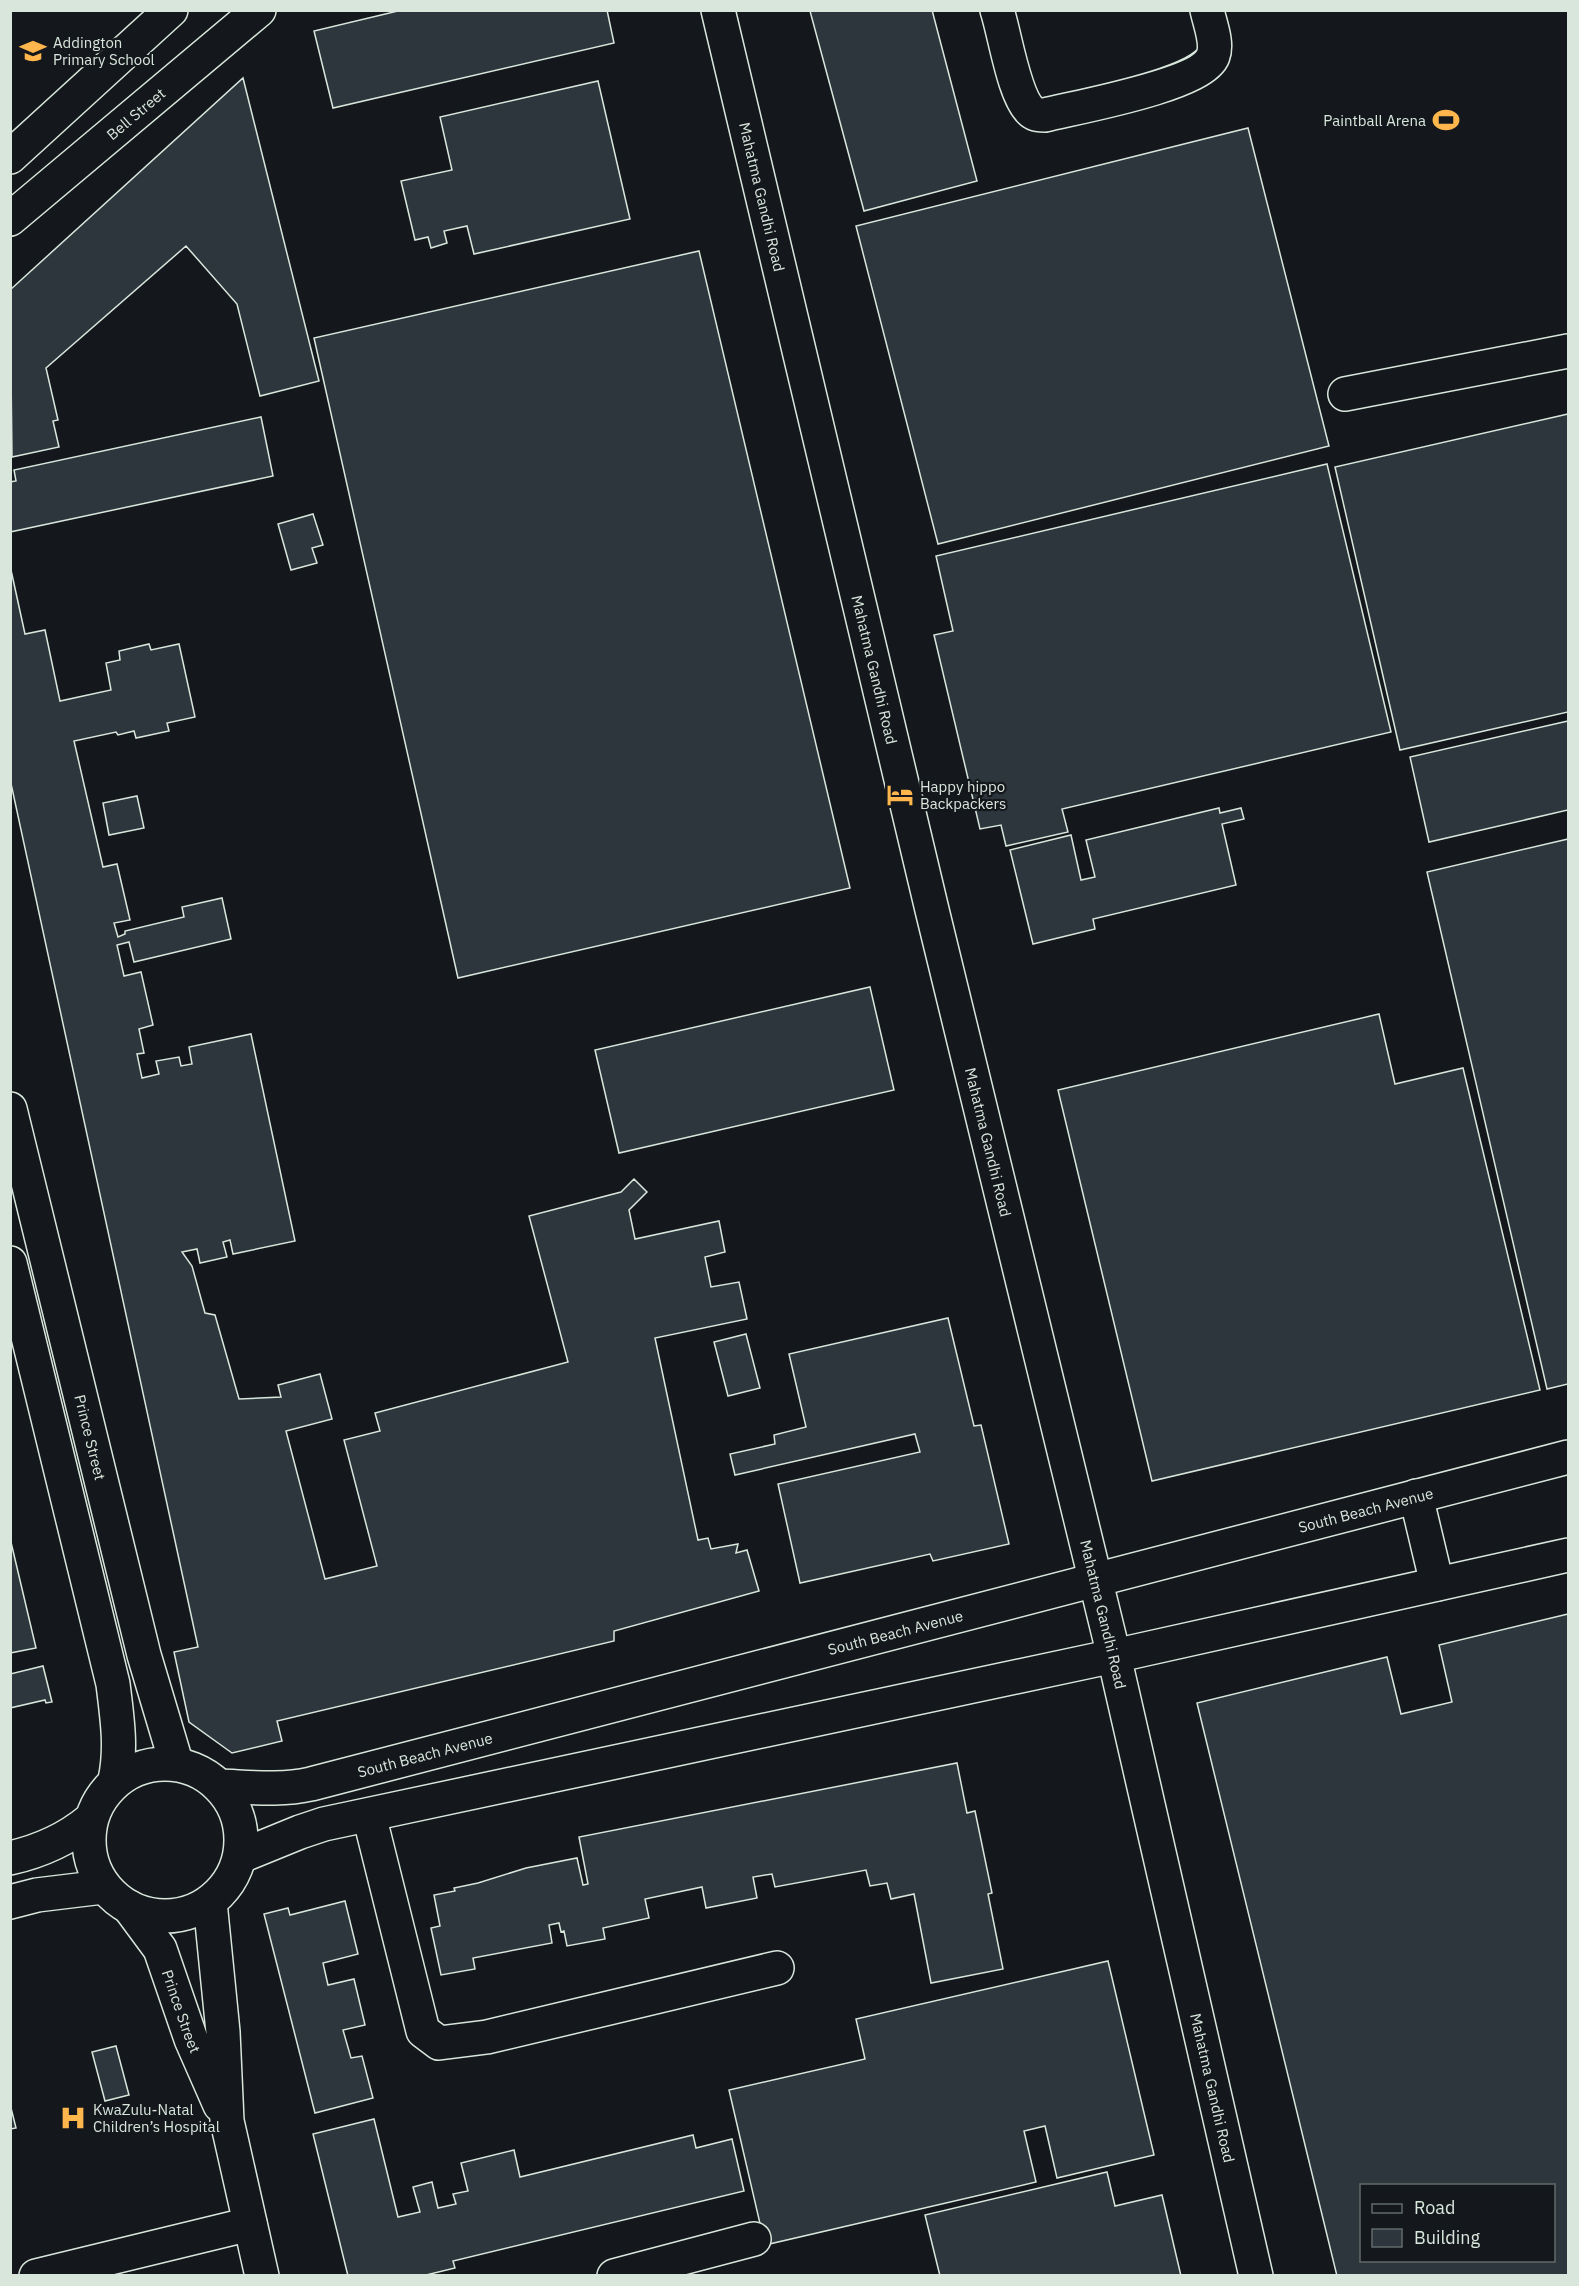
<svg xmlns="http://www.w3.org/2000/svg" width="1579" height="2286" viewBox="0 0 1579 2286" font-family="'IBM Plex Sans',sans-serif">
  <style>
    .building { fill: #2c363c; stroke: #d8e6dc; stroke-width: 1.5; fill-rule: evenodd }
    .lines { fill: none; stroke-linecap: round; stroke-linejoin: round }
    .minor-casing { stroke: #d8e6dc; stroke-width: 36 }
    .major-casing { stroke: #d8e6dc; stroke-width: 36 }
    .minor { stroke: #14181c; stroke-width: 33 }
    .major { stroke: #14181c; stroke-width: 33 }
    .labels { text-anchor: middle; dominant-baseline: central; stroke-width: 4.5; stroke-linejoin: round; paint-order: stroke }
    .poi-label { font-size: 15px; fill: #d8e6dc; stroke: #14181c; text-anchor: start }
    .street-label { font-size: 15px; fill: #d8e6dc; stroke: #14181c }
  </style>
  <rect width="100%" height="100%" fill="#14181c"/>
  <!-- building -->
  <path class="building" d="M402,10H607L614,43L333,108L314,31Z
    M932,10L977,181L864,211L810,11Z
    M243,78L319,381L260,396L237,304L186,246L46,368L58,420L53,421L59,447L12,457L10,290Z
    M598,81L630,219L474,254L467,226L444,231L447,243L431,248L428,237L415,240L401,181L452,170L440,117Z
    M1248,128L1329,446L938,544L856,226Z
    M699,251L850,888L458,978L314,338Z
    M1568,414V712L1400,750L1335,467Z
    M261,417L273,476L10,532V482L16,481L14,470Z
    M1327,464L1391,732L1062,809L1068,832L1006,846L1001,825L980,829L934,635L953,631L936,556Z
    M313,514L323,545L312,548L317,563L291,570L278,524Z
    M11,570L25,634L45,630L60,701L111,690L106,663L120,660L119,651L149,644L151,650L179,644L195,717L167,723L169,731L136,738L134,731L118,735L116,732L74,741L103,867L117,864L130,920L114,923L118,937L125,934V931L184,917L182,907L222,898L231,939L134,962L129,942L117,945L124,976L141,972L153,1025L139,1029L144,1053L137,1054L142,1078L159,1074L156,1061L179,1057L181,1066L192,1064L189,1047L251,1034L295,1241L233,1254L230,1240L223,1242L227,1257L200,1263L197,1249L182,1252L192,1266L205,1313L215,1315L239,1399L281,1397L278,1385L320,1374L332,1419L286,1431L325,1579L377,1566L344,1440L380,1431L375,1413L568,1362L529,1216L621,1192L634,1179L647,1192L629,1210L635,1239L719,1221L725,1252L705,1257L711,1287L739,1282L747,1319L655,1338L698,1540L708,1538L711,1549L738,1544L736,1553L747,1550L759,1591L614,1631V1641L277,1721L282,1741L232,1753L189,1722L174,1652L198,1647L10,779Z
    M1568,721V810L1429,842L1410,757Z
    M137,796L144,828L109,835L103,803Z
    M1219,808L1220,813L1241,808L1244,819L1222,824L1236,885L1093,919L1095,929L1033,944L1010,850L1071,835L1081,880L1095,877L1086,840Z
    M1568,839V1384L1547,1389L1427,872Z
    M870,987L894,1090L619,1153L595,1050Z
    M1379,1014L1395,1084L1463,1068L1540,1390L1152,1481L1058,1090Z
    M948,1318L974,1426L981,1425L1009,1544L933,1561L930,1554L800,1583L778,1484L920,1452L915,1434L735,1475L730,1454L775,1444L774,1435L806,1427L789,1354Z
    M746,1334L760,1388L728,1396L714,1342Z
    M10,1538L36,1648L10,1653Z
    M1568,1614V2276H1337L1197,1703L1387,1657L1401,1714L1452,1702L1439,1645ZM1362,2186H1554V2260H1362Z
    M43,1666L52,1702L46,1703L45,1700L10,1708V1674Z
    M957,1763L967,1813L975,1811L992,1893L988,1894L1003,1969L931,1983L914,1894L891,1899L887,1883L870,1886L866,1870L775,1887L772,1874L753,1877L757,1898L706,1908L702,1887L645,1899L649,1918L603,1928L605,1939L567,1946L564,1931L561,1932L559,1923L549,1925L552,1943L473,1958L475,1969L441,1975L431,1928L440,1926L434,1895L455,1891L454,1888L478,1883L526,1868L577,1858L583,1885L588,1884L579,1837Z
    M345,1901L358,1954L323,1963L328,1985L354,1979L365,2025L343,2030L351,2058L362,2056L373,2098L315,2113L264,1914L288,1908L290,1915Z
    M1108,1961L1154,2155L1057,2178L1045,2126L1024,2131L1036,2182L765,2245L729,2090L865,2059L856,2019Z
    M116,2046L129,2095L105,2101L92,2052Z
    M10,2104L16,2128L10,2129Z
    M374,2119L398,2217L420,2212L413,2187L432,2182L438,2208L456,2204L453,2194L468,2191L461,2163L514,2150L520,2177L693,2135L696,2148L732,2139L744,2191L453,2261L455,2268L422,2276H348L313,2134Z
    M1107,2172L1115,2206L1162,2195L1181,2276H940L925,2215Z"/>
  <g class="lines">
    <!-- minor casing -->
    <g class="minor-casing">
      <g id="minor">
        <path d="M997,10C1005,34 1014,98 1032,112C1036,115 1040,115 1045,115C1077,107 1202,85 1213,56C1218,43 1210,24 1207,10"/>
        <path d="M1345,394L1568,351"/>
        <path id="s1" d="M10,1109L144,1655L176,1762"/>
        <path d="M10,1263L113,1684C117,1717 122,1748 115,1780"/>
        <path d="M1416,1496L1437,1584"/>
        <circle cx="165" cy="1840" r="76"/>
        <path id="s2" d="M219,1786C249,1787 280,1791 311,1784L1568,1457"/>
        <path d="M369,1815L423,2031L439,2043L487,2037L777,1968"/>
        <path d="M241,1856L300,1832L324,1824L1114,1656L1568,1555"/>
        <path d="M10,1858C41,1851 66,1840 90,1820"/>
        <path d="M10,1902L37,1895L103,1887"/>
        <path d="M210,1902L223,2032L227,2121L262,2276"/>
        <path id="s3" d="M129,1907L160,1949L191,2039L220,2105"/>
        <path d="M36,2276L250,2224"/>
        <path d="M614,2276L754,2239"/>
      </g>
    </g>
    <!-- major casing -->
    <g class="major-casing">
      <g id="major">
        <path id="s4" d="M718,10L933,914L1114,1656L1256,2276"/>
        <path d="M10,157L171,10"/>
        <path id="s5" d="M10,219L259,10"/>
      </g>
    </g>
    <!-- minor -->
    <use href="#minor" class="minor"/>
    <!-- major -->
    <use href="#major" class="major"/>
  </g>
  <!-- icons -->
  <defs>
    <g id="school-bare" transform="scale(2.07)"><path d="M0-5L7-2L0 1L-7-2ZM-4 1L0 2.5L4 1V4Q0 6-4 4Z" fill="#ffb74d" stroke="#14181c" stroke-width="2.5" paint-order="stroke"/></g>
    <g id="stadium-bare" transform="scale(2.07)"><path d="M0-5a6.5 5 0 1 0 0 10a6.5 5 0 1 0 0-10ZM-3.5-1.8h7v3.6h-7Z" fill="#ffb74d" stroke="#14181c" stroke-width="2.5" paint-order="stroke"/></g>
    <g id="hotel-bare" transform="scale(2.07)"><path d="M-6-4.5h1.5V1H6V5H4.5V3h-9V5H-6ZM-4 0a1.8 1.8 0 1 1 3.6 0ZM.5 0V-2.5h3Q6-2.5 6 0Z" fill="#ffb74d" stroke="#14181c" stroke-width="2.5" paint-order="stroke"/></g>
    <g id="hospital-bare" transform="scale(2.07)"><path d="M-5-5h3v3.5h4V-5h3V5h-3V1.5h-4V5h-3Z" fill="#ffb74d" stroke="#14181c" stroke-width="2.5" paint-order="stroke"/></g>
  </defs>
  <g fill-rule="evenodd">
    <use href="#school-bare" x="33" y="51"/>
    <use href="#stadium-bare" x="1446" y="120"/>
    <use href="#hotel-bare" x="900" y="795"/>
    <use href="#hospital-bare" x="73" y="2118"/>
  </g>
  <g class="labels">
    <!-- poi labels -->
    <g class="poi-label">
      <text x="53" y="42">Addington<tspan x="53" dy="17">Primary School</tspan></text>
      <text x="1426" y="120" text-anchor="end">Paintball Arena</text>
      <text x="920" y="786">Happy hippo<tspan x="920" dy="17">Backpackers</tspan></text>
      <text x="93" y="2109">KwaZulu-Natal<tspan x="93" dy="17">Children’s Hospital</tspan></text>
    </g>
    <!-- street labels -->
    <g class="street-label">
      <text stroke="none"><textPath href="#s5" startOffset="164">Bell Street</textPath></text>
      <text stroke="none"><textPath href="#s4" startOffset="192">Mahatma Gandhi Road</textPath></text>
      <text stroke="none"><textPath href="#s4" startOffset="678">Mahatma Gandhi Road</textPath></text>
      <text stroke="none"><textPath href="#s4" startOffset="1164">Mahatma Gandhi Road</textPath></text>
      <text stroke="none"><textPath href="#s1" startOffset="338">Prince Street</textPath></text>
      <text stroke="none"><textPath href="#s2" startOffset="1182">South Beach Avenue</textPath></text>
      <text stroke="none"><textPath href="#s4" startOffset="1650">Mahatma Gandhi Road</textPath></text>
      <text stroke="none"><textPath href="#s2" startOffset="696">South Beach Avenue</textPath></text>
      <text stroke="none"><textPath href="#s2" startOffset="210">South Beach Avenue</textPath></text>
      <text stroke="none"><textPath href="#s3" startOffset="118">Prince Street</textPath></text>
      <text stroke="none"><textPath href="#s4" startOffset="2136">Mahatma Gandhi Road</textPath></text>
    </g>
  </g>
  <!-- border -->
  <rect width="1579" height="2286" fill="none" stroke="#d8e6dc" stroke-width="24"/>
  <!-- legend -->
  <rect x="1360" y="2184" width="195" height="78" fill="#14181c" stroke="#626a69" stroke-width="1.5"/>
  <rect x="1372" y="2204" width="30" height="9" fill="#14181c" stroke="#626a69" stroke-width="1.5"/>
  <text x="1414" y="2214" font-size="18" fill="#d8e6dc">Road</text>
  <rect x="1372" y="2229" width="30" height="18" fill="#2c363c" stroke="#626a69" stroke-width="1.5"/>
  <text x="1414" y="2244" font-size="18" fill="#d8e6dc">Building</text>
</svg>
